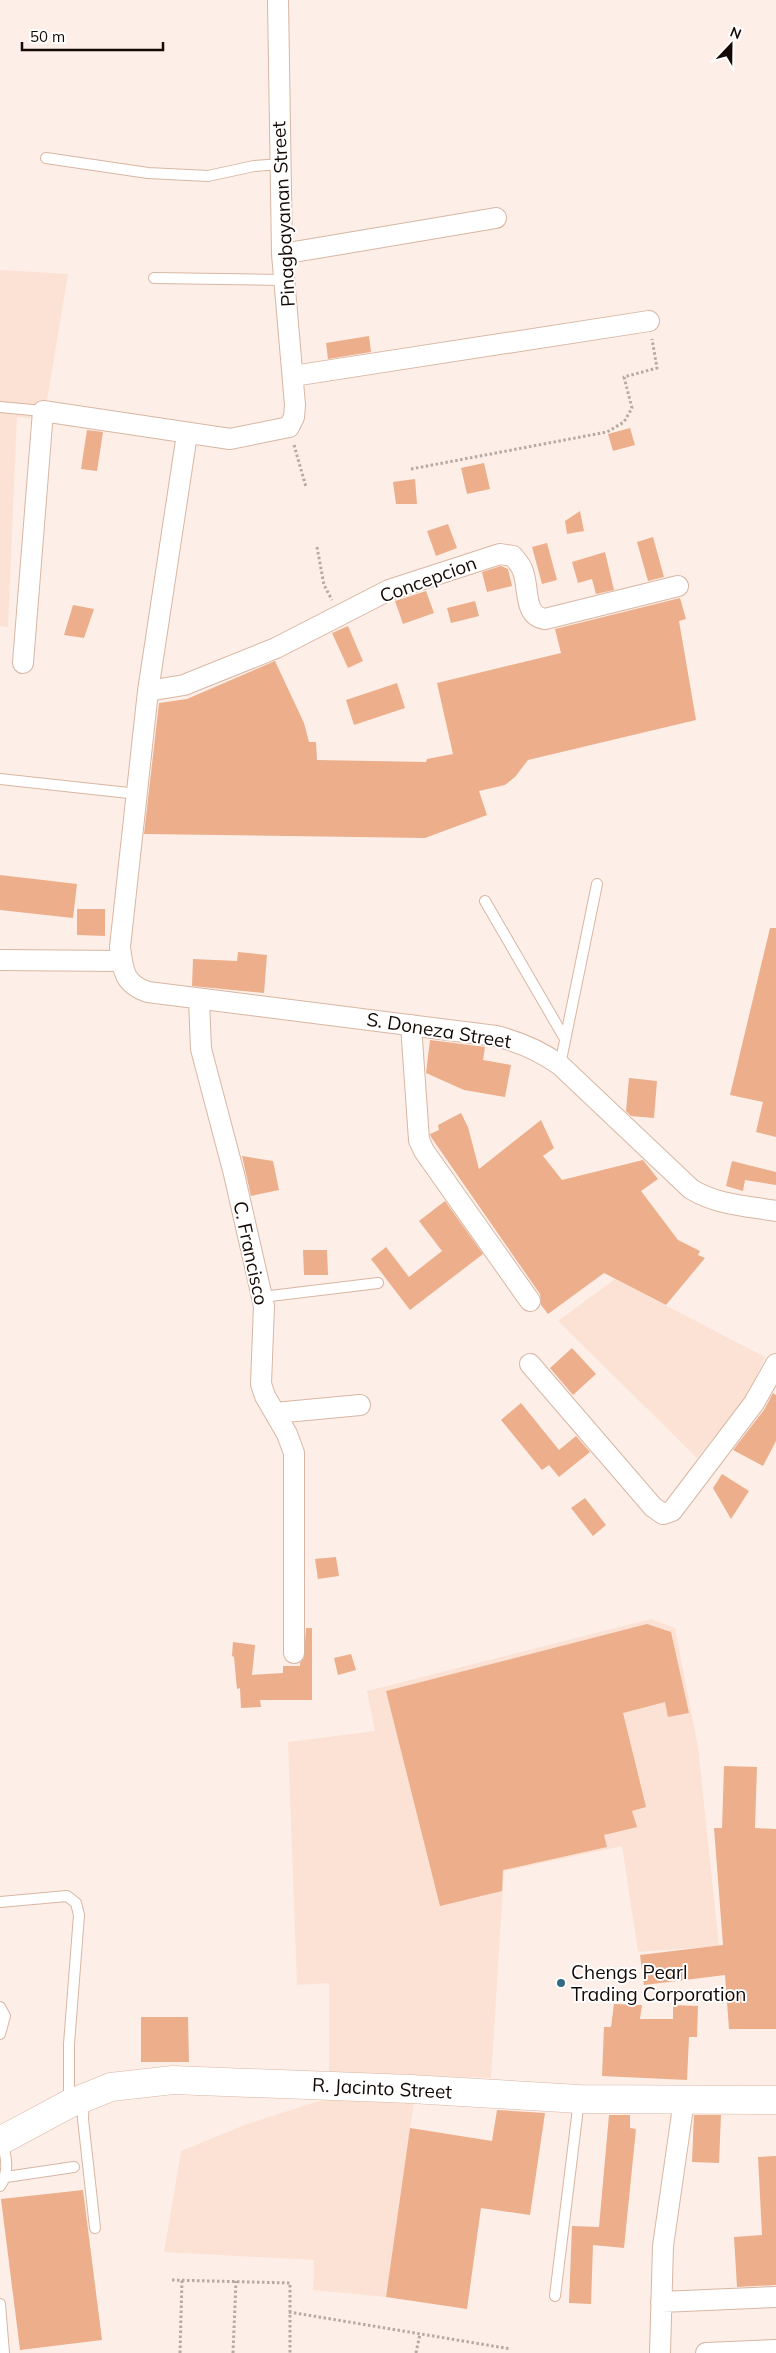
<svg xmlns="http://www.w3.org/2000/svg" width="776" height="2353" viewBox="0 0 776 2353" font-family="Mulish,sans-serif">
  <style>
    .built { fill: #fce2d4 }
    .building { fill: #ecae8b }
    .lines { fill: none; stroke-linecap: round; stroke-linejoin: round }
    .lane-casing { stroke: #d8b6a3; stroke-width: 12 }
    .street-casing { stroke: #d8b6a3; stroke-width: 22 }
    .secondary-casing { stroke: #d8b6a3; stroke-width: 29 }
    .path { stroke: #b7aaa3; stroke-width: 3; stroke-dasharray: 2.5 2.5; stroke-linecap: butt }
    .lane { stroke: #fff; stroke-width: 10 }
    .street { stroke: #fff; stroke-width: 20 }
    .secondary { stroke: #fff; stroke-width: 28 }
    .poi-dot { fill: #346a86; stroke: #fff; stroke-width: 2 }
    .labels { text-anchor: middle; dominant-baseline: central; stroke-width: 4; stroke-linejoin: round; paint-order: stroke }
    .street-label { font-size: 19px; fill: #140904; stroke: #fff }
    .poi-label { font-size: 19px; fill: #140904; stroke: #fff; text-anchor: start }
  </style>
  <rect width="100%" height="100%" fill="#fdefe7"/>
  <!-- built -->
  <path class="built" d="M0,270L68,274L44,419L17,417L8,627L0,626Z
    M615,1279L765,1357L749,1393L697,1458L558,1321Z
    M651,1619L675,1628L698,1747L719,1946L638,1952L622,1846L504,1871L491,2078L329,2072V1983L297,1985L288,1742L375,1731L367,1691Z
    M349,2100L414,2102L386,2297L313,2290L314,2260L164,2252L181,2151L247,2124L319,2101Z"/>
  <!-- building -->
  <path class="building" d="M369,336L371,352L328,359L326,343Z
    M630,428L635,445L613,451L608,434Z
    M87,430L103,432L97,471L81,469Z
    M484,463L490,489L467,494L461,468Z
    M415,479L417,504H396L393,482Z
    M580,511L584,531L567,534L565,521Z
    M448,524L457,548L436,556L427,531Z
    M653,537L664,577L648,581L637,542Z
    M547,543L557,580L542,584L532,547Z
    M605,552L614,590L596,594L592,579L578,583L572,562Z
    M501,566L508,569L512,586L487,592L482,572Z
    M426,591L434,613L403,624L395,601Z
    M680,598L686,619L679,621L696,720L528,760L515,777L505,785L479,791L487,815L425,838L144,834L159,703L187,699L275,661L304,723L309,742H316L317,760L426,762L427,759L453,754L437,683L561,653L555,629Z
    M475,601L479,616L451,623L447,608Z
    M73,605L94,609L84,638L64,635Z
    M348,626L363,661L348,668L332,633Z
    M397,683L405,708L354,725L346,700Z
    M0,875L77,884L73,918L0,910Z
    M77,909H105V936L77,935Z
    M770,928H776V1137L756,1132L763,1102L730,1095Z
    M238,952L267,955L264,993L192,986L193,959L237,961Z
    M430,1040L485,1047L483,1060L511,1065L505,1097L464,1090L426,1073Z
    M629,1078L657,1081L654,1118L631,1116L626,1111Z
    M461,1113L468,1127L479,1169L541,1120L554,1148L543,1156L562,1180L643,1160L658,1179L641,1191L678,1240L700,1251L698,1255L705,1258L666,1305L604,1273L548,1314L541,1305L540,1294L431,1137L430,1134L439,1130L438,1125Z
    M242,1156L273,1161L279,1190L251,1196Z
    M732,1161L776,1172V1185L745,1180L743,1191L726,1186Z
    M445,1201L483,1254L410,1310L371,1259L386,1247L409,1277L442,1251L419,1221Z
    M303,1250H327L328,1275H304Z
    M572,1348L596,1374L573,1395L550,1368Z
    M773,1393L776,1395V1441L763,1466L733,1450L764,1410Z
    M521,1403L559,1450L576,1436L590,1452L559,1477L549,1465L542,1470L501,1420Z
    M722,1474L749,1491L731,1519L713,1488Z
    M585,1498L606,1525L593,1536L571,1508Z
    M336,1557L339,1576L318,1579L315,1559Z
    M647,1624L671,1632L689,1713L668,1717L665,1702L623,1713L646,1807L632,1811L637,1827L604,1835L607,1847L503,1870L502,1891L440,1906L386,1691Z
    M306,1628H312V1700H260L261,1707L241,1708L240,1688L237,1689L234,1657L232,1656L233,1642L255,1645L252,1675L283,1673V1666H300V1663L304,1658Z
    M351,1654L356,1670L338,1675L334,1658Z
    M724,1766L757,1767L755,1828L776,1829V2029H729L725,1975L644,1985L640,1955L723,1945L714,1828H722Z
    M614,2004L642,2005L640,2019H673V2005L698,2006L697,2037H689L687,2080L602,2076L604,2027H611Z
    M141,2017H188L189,2062H141Z
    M497,2110L545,2113L530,2215L481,2208L467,2309L386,2297L410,2128L492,2141Z
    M609,2115H630V2128L636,2129L624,2248L593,2245L591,2304L569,2303L572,2226L599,2227Z
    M694,2115H721L719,2163L692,2162Z
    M776,2156V2285L737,2287L734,2237L762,2235L758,2157Z
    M83,2190L102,2340L20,2350L1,2199Z"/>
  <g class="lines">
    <!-- lane casing -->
    <g class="lane-casing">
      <path id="lane" d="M46,158L148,173L208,176L254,166L281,164
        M154,278L284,280
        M0,407L43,411
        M0,779L138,794
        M485,901L565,1039
        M560,1065L597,884
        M262,1297L378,1283
        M0,1902L67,1896L76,1903L79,1915L69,2044V2103
        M0,2007L5,2016L0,2034
        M84,2099L83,2119L95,2228
        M6,2177L74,2167
        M0,2186C10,2172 6,2156 2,2141
        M555,2296L579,2100
        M0,2304L4,2353"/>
    </g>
    <!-- street casing -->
    <g class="street-casing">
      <path id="street" d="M282,254L496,218
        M293,376L649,321
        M187,434L148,691L120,947C123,971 124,984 148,992L496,1036C520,1042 539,1050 560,1065L691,1189C717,1205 747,1206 776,1211
        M23,663L43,411L230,439L289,427L294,417L295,405L282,254L278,0
        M148,691L184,685L276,648L389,590L500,554L513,556C516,560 520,564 522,569C530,585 522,616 545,619L678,586
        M0,960L122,961
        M199,999L201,1049L234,1174L264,1306L261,1384L265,1396L287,1434L294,1453V1653
        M411,1025L419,1140L424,1151L530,1301
        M530,1364L653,1507L663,1514L672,1511L754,1403L776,1364
        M275,1413L360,1405
        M661,2302L776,2297
        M660,2353L663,2246L684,2100
        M706,2353L776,2350"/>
    </g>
    <!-- secondary casing -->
    <g class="secondary-casing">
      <path id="secondary" d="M0,2141L69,2104L111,2087L173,2080L411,2089L579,2099L776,2100"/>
    </g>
    <!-- path -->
    <path class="path" d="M294,445L306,487
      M411,469L607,432L624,422L632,408L624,377L657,368L652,339
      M317,547L324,585L332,600
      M172,2280L290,2283V2353
      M289,2312L511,2349
      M180,2353L182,2280
      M233,2353L236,2281
      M416,2353L420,2334"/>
    <!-- lane -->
    <use href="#lane" class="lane"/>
    <!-- street -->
    <use href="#street" class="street"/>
    <!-- secondary -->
    <use href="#secondary" class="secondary"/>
  </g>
  <!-- markers -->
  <circle class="poi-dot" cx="561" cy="1983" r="5"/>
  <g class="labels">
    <!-- street labels -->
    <g class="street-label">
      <text transform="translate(283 214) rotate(-93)">Pinagbayanan Street</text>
      <text transform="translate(428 579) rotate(-20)">Concepcion</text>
      <text transform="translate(439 1030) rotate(9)">S. Doneza Street</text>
      <text transform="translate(251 1253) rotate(78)">C. Francisco</text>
      <text transform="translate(382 2088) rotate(3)">R. Jacinto Street</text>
    </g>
    <!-- poi labels -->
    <g class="poi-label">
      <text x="571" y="1972">Chengs Pearl<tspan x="571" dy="22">Trading Corporation</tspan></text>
    </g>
  </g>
  <!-- north arrow -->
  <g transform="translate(731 45) rotate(22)" stroke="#ffffff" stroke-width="4" paint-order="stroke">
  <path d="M0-4L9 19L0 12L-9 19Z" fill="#140904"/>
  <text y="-8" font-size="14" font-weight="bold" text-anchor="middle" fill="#140904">N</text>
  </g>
  <!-- scale -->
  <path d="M22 42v8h141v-8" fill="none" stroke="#140904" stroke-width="2.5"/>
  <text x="30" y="42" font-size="15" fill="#140904" stroke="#ffffff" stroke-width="4" paint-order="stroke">50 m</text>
</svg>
